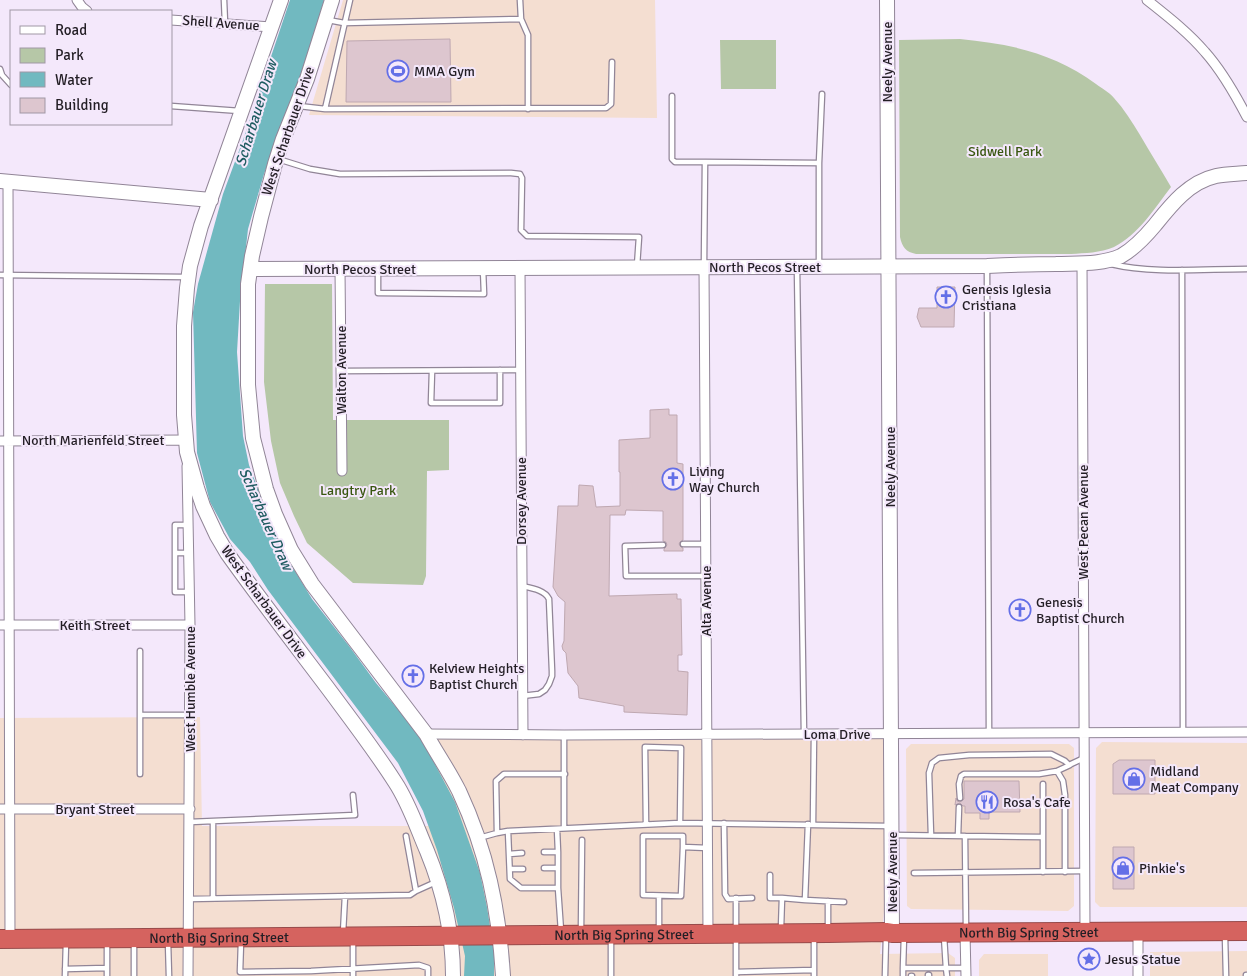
<svg xmlns="http://www.w3.org/2000/svg" width="1247" height="976" viewBox="0 0 1247 976" font-family="Signika,sans-serif">
  <style>
    .commercial { fill: #f4ded1 }
    .green { fill: #b6c7a7 }
    .water { fill: #71b9c0 }
    .building { fill: #ddc6cf; stroke: #bfa8b1 }
    .lines { fill: none; stroke-linecap: round; stroke-linejoin: round }
    .lane-casing { stroke: #918597; stroke-width: 7 }
    .street-casing { stroke: #918597; stroke-width: 11 }
    .secondary-casing { stroke: #918597; stroke-width: 16 }
    .highway-casing { stroke: #974b4b; stroke-width: 20 }
    .lane { stroke: #fff; stroke-width: 4.5 }
    .street { stroke: #fff; stroke-width: 9 }
    .secondary { stroke: #fff; stroke-width: 14 }
    .highway { stroke: #d5635f; stroke-width: 18 }
    .labels { text-anchor: middle; dominant-baseline: central; stroke-width: 4; stroke-linejoin: round; paint-order: stroke }
    .street-label { font-size: 14px; fill: #231e25; stroke: #f4e8fb }
    .poi-label { font-size: 14px; fill: #231e25; stroke: #f4e8fb; text-anchor: start }
    .park-label { font-size: 14px; fill: #38560f; stroke: #f4e8fb }
    .water-label { font-size: 15px; font-style: italic; fill: #1f5c61; stroke: #f4e8fb }
  </style>
  <rect width="100%" height="100%" fill="#f4e8fb"/>
  <!-- commercial -->
  <path class="commercial" d="M343,0H655L657,118L309,115Z
    M200,717L202,826H443L398,737L891,733L892,825L880,954L948,953L955,958V976H0V718Z
    M1102,742L1247,743V907H1100L1095,902L1096,748Z
    M911,744H1069L1074,748V906L1068,911L911,909L907,906L906,749Z
    M1247,951V976H1150V952Z
    M984,954H1048V976H979V960Z"/>
  <!-- green -->
  <path class="green" d="M960,39C1011,44 1054,53 1096,84C1101,88 1109,92 1114,98C1124,109 1132,122 1140,135C1150,152 1161,170 1171,187C1155,208 1138,235 1114,247C1100,253 1085,253 1071,254H916C906,252 902,247 900,237L899,40Z
    M720,40H776V89H721Z
    M265,284H332L333,420H449V470L427,471L426,576L423,585L353,583L307,543L294,516L280,483L271,441L264,382Z"/>
  <!-- water -->
  <path class="water" d="M290,0H324L308,55L264,174L248,229L240,301L237,352L243,436L249,465L261,497L279,542L292,566L312,599L349,646L376,683L420,736L455,802L480,873L487,907L494,952V976H464L465,956L454,908L437,850L423,811L398,763L268,590L250,562L230,539L210,502L197,453L193,312L198,284L223,194L243,140Z"/>
  <!-- building -->
  <path class="building" d="M450,39L451,102H346L347,41Z
    M937,287H955L954,327H921L917,317L919,308H937Z
    M669,409V415H677V463L683,464V540L680,542L679,544L681,547L683,548V551H664V549L667,545L666,542L663,541V511L626,510L625,515H610L609,596L677,594V599H681L682,655H678V671L688,672L687,715L624,712V706L579,698L578,686L568,673L566,653L563,650L562,646L564,641L565,602L558,596L553,587L558,506H578L579,485L593,486L596,507L620,506V472H619V440L650,438V410Z
    M1119,760H1155V794H1113V764Z
    M964,781H1019L1020,812H989V819H980V813H965V806H963L960,803L955,805L956,798L957,801L960,802L964,799Z
    M1113,847H1134V889H1113Z"/>
  <g class="lines">
    <!-- lane casing -->
    <g class="lane-casing">
      <path id="lane" d="M224,0L225,23
        M350,0L325,109L606,108L611,104L612,62
        M521,19L528,35V109
        M328,20L344,23L521,19L520,0
        M0,69L2,75L11,85
        M672,96V159L675,162H705
        M171,106L240,111
        M299,106L325,109
        M278,159L310,169L340,174L511,173L520,174L522,178L521,230L527,236L639,237L637,266
        M819,163L822,94
        M1111,264C1152,274 1204,269 1247,269
        M704,265L705,162L819,163V265
        M797,268L804,734
        M987,269L989,733
        M1182,270L1183,732
        M378,271V293L484,294L483,269
        M0,275L186,277
        M341,371L521,370
        M432,371L431,403H500V370
        M188,525H175V592H189
        M683,544H706
        M663,545L625,546L626,576H706
        M175,553H189
        M522,586C531,588 545,590 549,599L552,671V676L549,684L545,690L539,694L522,696
        M140,715V651
        M564,735V828
        M1057,771L1063,781L1065,795V872
        M140,774V715H190
        M1043,784V837
        M960,798L959,784L961,776L964,774H1039L1057,771L1070,765
        M213,821L355,815L353,795
        M190,822L213,821V898
        M724,823L725,894L728,899L752,898
        M646,824L645,747L681,748L680,823
        M813,824L814,734
        M557,829L558,852V888L561,931
        M508,831L510,879L521,888H558
        M497,833L508,831L680,823L890,826
        M894,835L965,836
        M931,835L929,773L932,763L939,758L969,755L1051,754L1065,761L1069,765L1084,758
        M406,836L416,891
        M958,836L959,807
        M479,838L497,833L496,781L504,774H565
        M683,847L681,896L643,895V836H683V847L708,848
        M544,852H558
        M509,854L522,853
        M544,868H558
        M510,869H523
        M914,873L1085,871
        M770,875V898H782
        M189,899L410,895L416,891L436,882
        M805,900L844,902
        M828,901V930
        M781,928L782,898L805,900L808,824
        M659,929V896
        M966,929L965,836L1043,837V872
        M736,930V898
        M581,931L582,840
        M343,933L345,896
        M904,936L903,968H946L947,976
        M944,936L946,968H966
        M1225,936L1226,976
        M736,937V976
        M814,937V976
        M134,942V976
        M168,942L169,976
        M241,942L240,972L311,971L419,965L428,968V976
        M65,969L107,968
        M736,972L814,970
        M928,975H929
        M1246,975H1247
        M65,976L66,942
        M107,976V942
        M353,976V940
        M611,976V939
        M885,976L886,936
        M903,976V968
        M911,976H912"/>
    </g>
    <!-- street casing -->
    <g class="street-casing">
      <path id="street" d="M77,0L82,7L87,11
        M1147,0C1167,16 1188,32 1205,52C1222,71 1235,94 1247,117
        M171,20L271,27
        M8,182L10,939
        M1082,263L1085,932
        M704,267L708,934
        M520,268L523,735
        M340,269L342,471
        M0,441L186,440V443
        M187,466L190,625L188,976
        M0,625H190
        M426,734L564,735L1247,732
        M0,809H190
        M1138,932V976
        M965,933L966,976"/>
    </g>
    <!-- secondary casing -->
    <g class="secondary-casing">
      <path id="secondary" d="M281,0L201,226L190,266L187,288L184,326V415L187,452L197,488L203,506L217,536L227,553C259,598 293,642 327,687C350,718 374,749 395,782C409,803 417,828 427,851C443,890 453,934 453,976
        M332,0L307,79L283,139L275,164L261,217L252,256L248,284V385L253,438L266,489L275,514L291,550L312,584L426,734C437,754 449,771 459,791C487,851 499,910 503,976
        M887,0L892,933
        M0,181L211,200
        M250,269L987,266C1010,265 1033,264 1056,264C1077,263 1101,265 1121,256C1135,248 1145,237 1155,225C1171,205 1189,182 1216,176C1226,174 1237,174 1247,173"/>
    </g>
    <!-- highway casing -->
    <g class="highway-casing">
      <g id="highway">
        <path id="s1" d="M0,939L828,933L886,932L892,933L1247,931"/>
      </g>
    </g>
    <!-- lane -->
    <use href="#lane" class="lane"/>
    <!-- street -->
    <use href="#street" class="street"/>
    <!-- secondary -->
    <use href="#secondary" class="secondary"/>
    <!-- highway -->
    <use href="#highway" class="highway"/>
  </g>
  <!-- icons -->
  <defs>
    <g id="stadium-ring" transform="scale(1.125)"><circle r="9.5" fill="#f4e8fb" stroke="#646fe7" stroke-width="1.5"/><path d="M0-5a6.5 5 0 1 0 0 10a6.5 5 0 1 0 0-10ZM-3.5-1.8h7v3.6h-7Z" fill="#646fe7"/></g>
    <g id="church-ring" transform="scale(1.125)"><circle r="9.5" fill="#f4e8fb" stroke="#646fe7" stroke-width="1.5"/><path d="M-1.2-6h2.4v3.5h3.3v2.4h-3.3V6h-2.4V-.1h-3.3v-2.4h3.3Z" fill="#646fe7"/></g>
    <g id="shop-ring" transform="scale(1.125)"><circle r="9.5" fill="#f4e8fb" stroke="#646fe7" stroke-width="1.5"/><path d="M-5-2.5h2.3a2.7 3.5 0 0 1 5.4 0H5L5.5 6h-11ZM-1.5-2.5h3a1.5 2.3 0 0 0-3 0Z" fill="#646fe7"/></g>
    <g id="restaurant-ring" transform="scale(1.125)"><circle r="9.5" fill="#f4e8fb" stroke="#646fe7" stroke-width="1.5"/><path d="M-5-6h1v4h1v-4h1v4h1v-4h1v5L-1.5 .5V6h-2V.5L-5-1ZM5-6V6H3V1.5H1.5Q1.5-4 5-6Z" fill="#646fe7"/></g>
    <g id="sight-ring" transform="scale(1.125)"><circle r="9.5" fill="#f4e8fb" stroke="#646fe7" stroke-width="1.5"/><path d="M0-6L1.8-2.2L6-1.7L2.9 1.2L3.7 5.4L0 3.3L-3.7 5.4L-2.9 1.2L-6-1.7L-1.8-2.2Z" fill="#646fe7"/></g>
  </defs>
  <g fill-rule="evenodd">
    <use href="#stadium-ring" x="398" y="71"/>
    <use href="#church-ring" x="946" y="297"/>
    <use href="#church-ring" x="673" y="479"/>
    <use href="#church-ring" x="1020" y="610"/>
    <use href="#church-ring" x="413" y="676"/>
    <use href="#shop-ring" x="1134" y="779"/>
    <use href="#restaurant-ring" x="987" y="802"/>
    <use href="#shop-ring" x="1123" y="868"/>
    <use href="#sight-ring" x="1089" y="959"/>
  </g>
  <g class="labels">
    <!-- street labels -->
    <g class="street-label">
      <text transform="translate(221 23) rotate(4)">Shell Avenue</text>
      <text transform="translate(887 62) rotate(-90)">Neely Avenue</text>
      <text transform="translate(288 131) rotate(-71)">West Scharbauer Drive</text>
      <text x="765" y="267">North Pecos Street</text>
      <text x="360" y="269">North Pecos Street</text>
      <text transform="translate(341 370) rotate(-90)">Walton Avenue</text>
      <text x="93" y="440">North Marienfeld Street</text>
      <text transform="translate(890 467) rotate(-90)">Neely Avenue</text>
      <text transform="translate(521 501) rotate(-90)">Dorsey Avenue</text>
      <text transform="translate(1083 522) rotate(-90)">West Pecan Avenue</text>
      <text transform="translate(706 601) rotate(-90)">Alta Avenue</text>
      <text transform="translate(264 602) rotate(54)">West Scharbauer Drive</text>
      <text x="95" y="625">Keith Street</text>
      <text transform="translate(190 689) rotate(-90)">West Humble Avenue</text>
      <text x="837" y="734">Loma Drive</text>
      <text x="95" y="809">Bryant Street</text>
      <text transform="translate(892 872) rotate(-90)">Neely Avenue</text>
      <text stroke="none"><textPath href="#s1" startOffset="1029">North Big Spring Street</textPath></text>
      <text stroke="none"><textPath href="#s1" startOffset="624">North Big Spring Street</textPath></text>
      <text stroke="none"><textPath href="#s1" startOffset="219">North Big Spring Street</textPath></text>
    </g>
    <!-- poi labels -->
    <g class="poi-label">
      <text x="414" y="71">MMA Gym</text>
      <text x="962" y="289">Genesis Iglesia<tspan x="962" dy="16">Cristiana</tspan></text>
      <text x="689" y="471">Living<tspan x="689" dy="16">Way Church</tspan></text>
      <text x="1036" y="602">Genesis<tspan x="1036" dy="16">Baptist Church</tspan></text>
      <text x="429" y="668">Kelview Heights<tspan x="429" dy="16">Baptist Church</tspan></text>
      <text x="1150" y="771">Midland<tspan x="1150" dy="16">Meat Company</tspan></text>
      <text x="1003" y="802">Rosa's Cafe</text>
      <text x="1139" y="868">Pinkie's</text>
      <text x="1105" y="959">Jesus Statue</text>
    </g>
    <!-- park labels -->
    <g class="park-label">
      <text x="1005" y="151">Sidwell Park</text>
      <text x="358" y="490">Langtry Park</text>
    </g>
    <!-- water labels -->
    <g class="water-label">
      <text transform="translate(256 113) rotate(-73)">Scharbauer Draw</text>
      <text transform="translate(266 519) rotate(66)">Scharbauer Draw</text>
    </g>
  </g>
  <!-- legend -->
  <rect x="10" y="10" width="162" height="115" fill="#f4e8fb" stroke="#a097a5"/>
  <rect x="20" y="26" width="25" height="8" fill="#ffffff" stroke="#a097a5"/>
  <text x="55" y="35" font-size="15" fill="#231e25">Road</text>
  <rect x="20" y="48" width="25" height="15" fill="#b6c7a7" stroke="#a097a5"/>
  <text x="55" y="60" font-size="15" fill="#231e25">Park</text>
  <rect x="20" y="72" width="25" height="15" fill="#71b9c0" stroke="#a097a5"/>
  <text x="55" y="85" font-size="15" fill="#231e25">Water</text>
  <rect x="20" y="98" width="25" height="15" fill="#ddc6cf" stroke="#a097a5"/>
  <text x="55" y="110" font-size="15" fill="#231e25">Building</text>
</svg>
